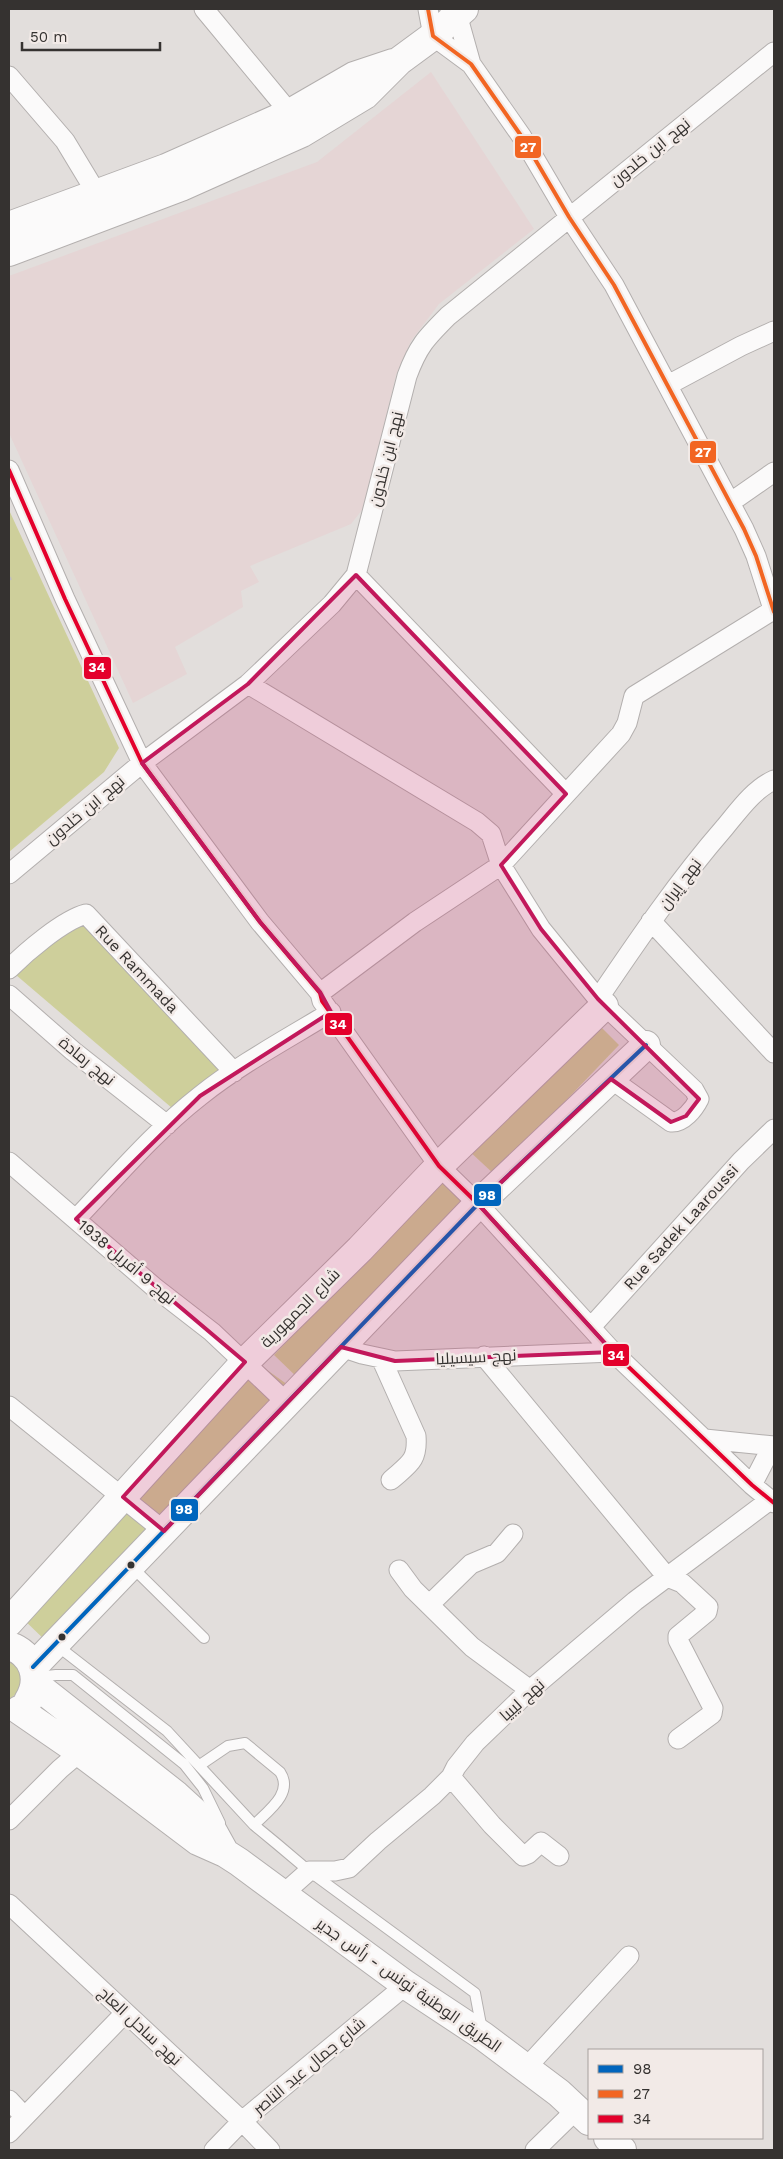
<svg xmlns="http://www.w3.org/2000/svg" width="783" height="2159" viewBox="0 0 783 2159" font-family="'Work Sans',Cairo,sans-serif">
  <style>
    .education { fill: #e5d5d5 }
    .green { fill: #cecf9b }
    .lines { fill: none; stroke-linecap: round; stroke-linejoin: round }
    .lane-casing { stroke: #b3afae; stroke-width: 12 }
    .street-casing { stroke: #b3afae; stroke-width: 21 }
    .secondary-casing { stroke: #b3afae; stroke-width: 30 }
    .primary-casing { stroke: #b3afae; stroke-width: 30 }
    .path { stroke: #c1bebd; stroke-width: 3; stroke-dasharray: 2.5 2.5; stroke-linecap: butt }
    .lane { stroke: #fbfafa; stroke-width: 10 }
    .street { stroke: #fbfafa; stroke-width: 19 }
    .secondary { stroke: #fbfafa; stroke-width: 28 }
    .primary { stroke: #fbfafa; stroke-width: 28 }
    .bus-1-casing { stroke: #f2eae7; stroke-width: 8 }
    .bus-2-casing { stroke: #f2eae7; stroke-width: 8 }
    .bus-3-casing { stroke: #f2eae7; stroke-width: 8 }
    .bus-1 { stroke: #0065bd; stroke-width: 4 }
    .bus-2 { stroke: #f26522; stroke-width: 4 }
    .bus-3 { stroke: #e4002b; stroke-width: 4 }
    .marked { fill: #c2185b; fill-opacity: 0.2; stroke: #c2185b; stroke-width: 4; stroke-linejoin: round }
    .bus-dot { fill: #353230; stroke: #f2eae7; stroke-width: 2 }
    .labels { text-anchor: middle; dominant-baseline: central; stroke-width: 5; stroke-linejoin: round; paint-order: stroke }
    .street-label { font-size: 16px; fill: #353230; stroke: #f2eae7 }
    .line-badge { stroke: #f2eae7; stroke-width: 2 }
    .badge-label { font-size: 14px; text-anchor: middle; font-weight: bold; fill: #fff }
  </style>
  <rect width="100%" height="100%" fill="#e2dedc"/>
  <!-- education -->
  <path class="education" d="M431,72L534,229L439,304L411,341L396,375L370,484L366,505L351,524L250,566L259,582L241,591L243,607L175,647L187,674L133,703L9,433V276L317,162Z"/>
  <!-- green -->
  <path class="green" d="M9,510L119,748L104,772L9,852Z
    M74,912L225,1073L172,1108L9,969Z
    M593,1019L619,1045L495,1175L467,1149Z
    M443,1178L469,1205L301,1381L274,1355Z
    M253,1360L305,1397L174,1533L135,1497Z
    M123,1508L151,1533L48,1643L21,1617Z
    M9,1660C26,1669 25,1690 9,1699Z"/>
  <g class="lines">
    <!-- lane casing -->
    <g class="lane-casing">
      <path id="lane" d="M131,1566L204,1638
        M55,1644L167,1731L254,1825L277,1844L309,1871L475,1993L482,2030
        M37,1677L56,1675H73L184,1764L203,1788L220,1823
        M200,1765L228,1746L245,1743L280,1772C294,1793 268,1811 254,1825"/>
    </g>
    <!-- street casing -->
    <g class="street-casing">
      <path id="street" d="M204,9L290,113
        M428,9L433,36L471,64L522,137L569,217L614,285L744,529L756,556L774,612
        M450,9L457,14L471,64
        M9,76L65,141L97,194
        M668,385L741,346L774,331
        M9,470L65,599L142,763L260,922L320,993L322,1001L439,1166L478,1204L613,1352L752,1485L774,1503
        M731,502L774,472
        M356,575L566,794
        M248,684L477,822L491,834L501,865L541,929L598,999L694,1090L699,1099C694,1109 683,1123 671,1122L611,1079
        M9,874L142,763L248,684L332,604L356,575L407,376C418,346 426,338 448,316L774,52
        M651,921L774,1053
        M9,969C26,952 63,920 86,914L234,1072
        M320,993L415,922L501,865L621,734L627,723L634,696L773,610
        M9,995L73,1051L167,1125
        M598,999C638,940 678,881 725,827C739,810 754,789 774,780
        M9,1162L154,1287L212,1332L287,1403
        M76,1219C116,1177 154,1132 200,1096C240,1064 287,1039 331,1012
        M591,1327L741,1161L774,1129
        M341,1347L362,1354L395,1361L613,1352
        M484,1356L667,1577L682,1583L708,1607L707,1612L678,1636V1640L713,1708L712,1714L678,1739
        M381,1358L416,1436C418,1461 409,1464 391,1480
        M9,1406L164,1531
        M705,1439L774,1446
        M752,1485L767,1456L770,1446
        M399,1570L413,1589L472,1647L530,1690
        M430,1604L471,1564L497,1553L513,1534
        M451,1777L492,1825L523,1856L528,1854L541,1842L559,1856
        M9,1820L60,1769L80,1752
        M282,1895L309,1871H335L349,1868L378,1841L432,1796L451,1777L456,1767L475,1743L530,1690L635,1601L770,1500
        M9,1904L242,2121L270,2150
        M526,2068L629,1956
        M9,2100L24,2116
        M9,2133L125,2013
        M214,2150L242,2121L406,1985
        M535,2150L576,2110"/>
    </g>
    <!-- secondary casing -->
    <g class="secondary-casing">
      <path id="secondary" d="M9,226L166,168L290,113L354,76L393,63
        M9,252L181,187L302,133L365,95L399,61L433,36L464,9
        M9,1622L245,1362L360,1249L439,1166L604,1006
        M33,1667L478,1204L646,1045"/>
    </g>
    <!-- primary casing -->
    <g class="primary-casing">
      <path id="primary" d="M9,1646C33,1653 42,1679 28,1701
        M35,1684L176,1795L210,1826L225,1853
        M19,1710L80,1752L198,1841L225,1853L239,1862L406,1985L483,2036L559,2093L589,2121
        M608,2138L622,2150"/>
    </g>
    <!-- path -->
    <path class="path" d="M9,579L12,578"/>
    <!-- lane -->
    <use href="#lane" class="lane"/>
    <!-- street -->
    <use href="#street" class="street"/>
    <!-- secondary -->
    <use href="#secondary" class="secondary"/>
    <!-- primary -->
    <use href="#primary" class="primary"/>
    <!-- bus-1 casing -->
    <g class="bus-1-casing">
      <path id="bus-1" d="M33,1667L478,1204L646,1045"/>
    </g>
    <!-- bus-2 casing -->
    <g class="bus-2-casing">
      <path id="bus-2" d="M428,9L433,36L471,64L522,137L569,217L614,285L744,529L756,556L774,612"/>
    </g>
    <!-- bus-3 casing -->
    <g class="bus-3-casing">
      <path id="bus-3" d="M9,470L65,599L142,763L260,922L320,993L322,1001L439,1166L478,1204L613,1352L752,1485L774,1503"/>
    </g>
    <!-- bus-1 -->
    <use href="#bus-1" class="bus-1"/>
    <!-- bus-2 -->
    <use href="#bus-2" class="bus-2"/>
    <!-- bus-3 -->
    <use href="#bus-3" class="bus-3"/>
  </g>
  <!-- marked area -->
  <path class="marked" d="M356,575L566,794L501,865L541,929L598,999L699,1099L686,1116L671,1122L611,1079L478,1204L613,1352L395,1361L341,1347L164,1531L123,1497L245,1362L76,1219L200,1096L331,1012L320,992L260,922L142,763L248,684Z"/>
  <!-- markers -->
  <g class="bus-dot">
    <circle cx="131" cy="1565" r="4.5"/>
    <circle cx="62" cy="1637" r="4.5"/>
  </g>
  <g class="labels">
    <!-- street labels -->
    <g class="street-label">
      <text transform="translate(650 152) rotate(-39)">نهج ابن خلدون</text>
      <text transform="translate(386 459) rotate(-76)">نهج ابن خلدون</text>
      <text transform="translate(85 810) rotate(-40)">نهج ابن خلدون</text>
      <text transform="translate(680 884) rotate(-53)">نهج إيران</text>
      <text transform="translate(137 969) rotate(47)">Rue Rammada</text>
      <text transform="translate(87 1061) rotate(39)">نهج رمادة</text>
      <text transform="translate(681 1227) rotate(-48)">Rue Sadek Laaroussi</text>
      <text transform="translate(127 1262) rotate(40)">نهج 9 أفريل 1938</text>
      <text transform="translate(300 1308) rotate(-45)">شارع الجمهورية</text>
      <text transform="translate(476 1357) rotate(-3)">نهج سيسيليا</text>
      <text transform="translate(522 1700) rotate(-42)">نهج ليبيا</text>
      <text transform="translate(409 1985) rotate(35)">الطريق الوطنية تونس - رأس جدير</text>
      <text transform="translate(140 2026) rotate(43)">نهج ساحل العاج</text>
      <text transform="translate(309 2066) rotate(-40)">شارع جمال عبد الناصر</text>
    </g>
  </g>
  <g class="line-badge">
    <rect x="514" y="135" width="28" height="24" rx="5" fill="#f26522"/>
    <rect x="689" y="440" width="28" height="24" rx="5" fill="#f26522"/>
    <rect x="83" y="656" width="29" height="24" rx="5" fill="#e4002b"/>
    <rect x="324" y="1012" width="29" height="24" rx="5" fill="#e4002b"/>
    <rect x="473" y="1183" width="29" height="24" rx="5" fill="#0065bd"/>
    <rect x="602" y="1343" width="28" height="24" rx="5" fill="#e4002b"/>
    <rect x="170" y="1498" width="29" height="24" rx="5" fill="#0065bd"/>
  </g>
  <g class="badge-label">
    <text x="528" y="152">27</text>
    <text x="703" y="457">27</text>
    <text x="97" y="672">34</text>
    <text x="338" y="1029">34</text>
    <text x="487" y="1200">98</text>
    <text x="616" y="1360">34</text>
    <text x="184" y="1514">98</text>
  </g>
  <!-- border -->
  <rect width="783" height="2159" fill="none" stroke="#353230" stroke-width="20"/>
  <!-- legend -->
  <rect x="588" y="2049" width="175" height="90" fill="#f2eae7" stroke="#a6a09e"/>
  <rect x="598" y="2065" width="25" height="8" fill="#0065bd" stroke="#a6a09e"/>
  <text x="633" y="2074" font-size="15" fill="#353230">98</text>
  <rect x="598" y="2090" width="25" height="8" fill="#f26522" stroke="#a6a09e"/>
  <text x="633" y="2099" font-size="15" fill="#353230">27</text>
  <rect x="598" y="2115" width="25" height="8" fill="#e4002b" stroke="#a6a09e"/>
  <text x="633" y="2124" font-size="15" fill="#353230">34</text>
  <!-- scale -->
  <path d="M22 42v8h138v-8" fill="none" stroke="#353230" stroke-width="2.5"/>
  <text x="30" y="42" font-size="15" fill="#353230" stroke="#f2eae7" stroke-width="4" paint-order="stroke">50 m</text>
</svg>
